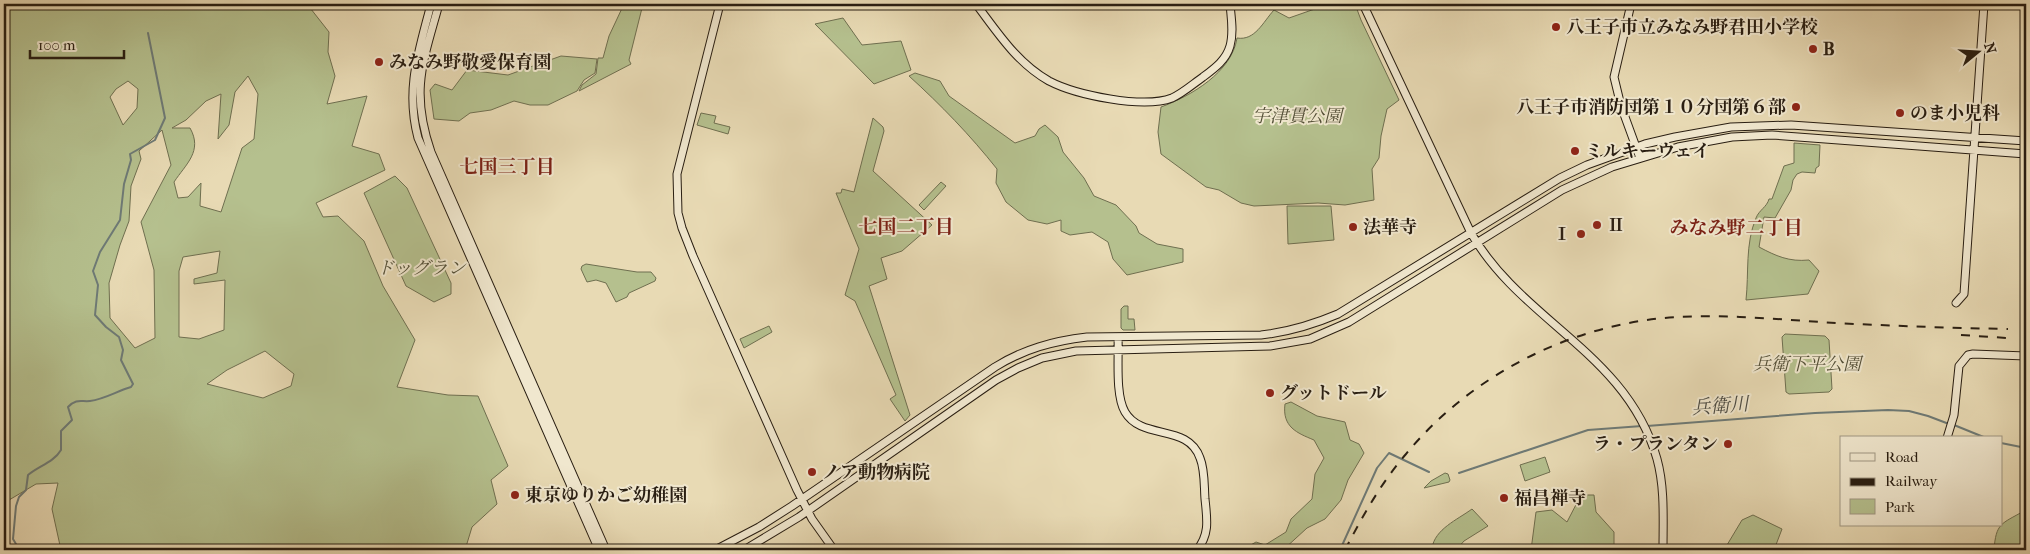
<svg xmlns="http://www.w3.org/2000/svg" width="2030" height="554" viewBox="0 0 2030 554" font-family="'IM FELL French Canon','Noto Serif JP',serif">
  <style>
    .green { fill: #b5c08e; stroke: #6f6f50; fill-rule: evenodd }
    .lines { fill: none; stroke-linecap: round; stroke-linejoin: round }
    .stream { stroke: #6e7a76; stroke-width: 2 }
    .secondary-casing { stroke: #291e12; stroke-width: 9 }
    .secondary { stroke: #f0e7ce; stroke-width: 7 }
    .rail { stroke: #291e12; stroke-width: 2; stroke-dasharray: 9 9; stroke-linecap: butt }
    .poi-dot { fill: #8f2418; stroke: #f0e7ce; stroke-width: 2 }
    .labels { text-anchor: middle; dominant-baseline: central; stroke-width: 4; stroke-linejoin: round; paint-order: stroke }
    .poi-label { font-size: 18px; font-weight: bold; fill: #291e12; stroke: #f0e7ce; text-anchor: start }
    .park-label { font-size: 18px; font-style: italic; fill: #534f37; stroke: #f0e7ce }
    .neighbourhood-label { font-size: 19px; font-weight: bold; fill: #7a1f14; stroke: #f0e7ce }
    .water-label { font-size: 19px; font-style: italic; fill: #4c4c44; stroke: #f0e7ce }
  </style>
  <rect width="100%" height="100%" fill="#e8dab4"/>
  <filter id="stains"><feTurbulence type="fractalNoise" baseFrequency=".004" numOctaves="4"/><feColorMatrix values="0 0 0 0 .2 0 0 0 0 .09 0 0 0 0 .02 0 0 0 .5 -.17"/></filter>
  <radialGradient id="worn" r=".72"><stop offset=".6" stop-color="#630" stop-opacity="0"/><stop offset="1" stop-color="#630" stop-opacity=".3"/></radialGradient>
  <!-- green -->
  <path class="green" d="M4,4H307L329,32L328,52L335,76L327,104L367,96L352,146L379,154L385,170L316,203L323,217L338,216L364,241L383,286L415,340L397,387L448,395L478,396L508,466L491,480L497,504L472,527L465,550H61L52,509L58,483L36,484L4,503ZM248,76L258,94L254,139L242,148L221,212L200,206L201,183L188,197L178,198L174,182C186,164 203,151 190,128H172L186,120L206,101L221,94L218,139L229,125L235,92ZM128,81L138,89L137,108L123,125L110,97L116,89ZM162,130L171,165L141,222L154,270L155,338L135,348L110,318L109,283L120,245L129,221L131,186L141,159L139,151ZM220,251L217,273L194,279V284L225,280L224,330L199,339L179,337V271L183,257ZM265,351L294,374L291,386L263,398L207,384L227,370Z
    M624,4H643L629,60L631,64L579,91L582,85L596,74L598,58H603L609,36Z
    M1329,4H1355L1361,20L1399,100L1387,109L1381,136L1379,158L1372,169L1374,200L1345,205L1318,203L1254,206L1241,203L1219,190L1206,187L1161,154L1158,132L1161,107C1191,96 1232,72 1237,38C1255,41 1263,22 1274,10L1289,18Z
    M843,18L862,45L901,41L911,70L874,84L815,24Z
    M561,56L597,59L595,73L584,80L577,91L548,105H530L514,101L491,110L470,113L459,121L434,119L430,90L435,84L452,90L467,70L508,75Z
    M915,73L940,81L949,96L1015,143L1035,136L1039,129L1045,125L1058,137L1063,152L1084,178L1094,196L1116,205L1136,226L1139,233L1157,244L1183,249V262L1127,275L1113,259L1108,242L1092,232L1070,235L1061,231V220L1047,224L1028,220L1006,202L996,183L997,169C970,135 941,105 909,76Z
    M701,113L716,116L714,123L730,127L728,134L697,125Z
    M873,118L883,127L884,131L873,171L932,225L902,251L881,258L887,279L869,286L910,415L905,421L890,399L896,395L855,301L845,295L859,249L836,193H841L842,189L854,192Z
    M1794,143L1820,145L1819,166L1816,168L1815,173L1802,172L1797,174L1793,180L1791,190L1775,218L1764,217L1759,247C1776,256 1789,262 1809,260L1819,271L1808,294L1746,300C1749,273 1745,244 1756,218C1759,210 1767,207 1769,199H1772L1784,166L1794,163Z
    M395,176L407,188L451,283V294L434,302L406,286L364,193Z
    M941,182L946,186L924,210L919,205Z
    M1287,206H1331L1334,240L1288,244Z
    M586,264L637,272H651L656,278L655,281L629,293L627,297L616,302L606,283L596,280L587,282L581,269L582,266Z
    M1124,306H1128V319H1134L1135,330H1123L1121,328V309Z
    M769,326L772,332L744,348L740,339Z
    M1785,334L1825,336L1829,340L1832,389L1829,392L1789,394L1786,392L1782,337Z
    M1291,402L1317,416L1345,422L1350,440L1359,444L1364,453L1348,480L1341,500L1325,519L1307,528L1283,550H1242L1256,542L1265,545L1286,532L1291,519L1312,499L1315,474L1324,458L1314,440C1297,433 1282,427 1285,404Z
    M1545,457L1550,472L1525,481L1520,465Z
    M1445,473L1448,474L1450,480L1449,482L1424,488L1431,481Z
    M1581,495H1594L1596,512L1614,532V550H1531L1536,512L1552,510L1567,522Z
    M1472,509L1488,526L1464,541L1456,550H1433L1432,548C1435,529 1457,520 1472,509Z
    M2024,511H2026V550H1994C1996,523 2001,524 2024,511Z
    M1753,515L1782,529L1774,550H1724L1742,520Z"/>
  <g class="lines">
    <!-- stream -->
    <path class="stream" d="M1954,425L1986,438
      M1647,426L1815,413L1888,410L1909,411L1928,416L1949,424
      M2001,443L2026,448
      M1459,473L1588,430L1642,426
      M14,550L16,544L13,539L16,506L19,497L26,490L28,475C39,466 54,462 61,450V431L72,420L68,407C77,398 81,402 90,401C105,399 117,391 131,387L133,384L121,360L123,350L119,337L106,327L95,315L98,285L93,271L100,252L120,220L124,184L131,160L130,154L155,140L165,118L148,33
      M1340,550L1377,468L1389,453L1429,472"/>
    <!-- secondary casing -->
    <g class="secondary-casing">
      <path id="secondary" d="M431,4C419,51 405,89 418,138L599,550
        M439,4C423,62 410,91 431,152L606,550
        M720,4L677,174L678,213L682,228L693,256L797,490L812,519L834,550
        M976,4C998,33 1017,63 1049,81C1076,95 1143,109 1172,98C1183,93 1193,84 1203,77C1215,68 1226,60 1230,46C1234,32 1231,17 1230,4
        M1363,4L1471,233C1522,322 1627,353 1657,459C1665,488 1663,520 1663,550
        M1631,4L1614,77L1621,106L1640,158
        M1956,303L1964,294L1984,4
        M1118,337C1119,357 1115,395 1125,412C1142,441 1188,423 1200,458C1205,470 1204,486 1205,499C1207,519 1210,534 1197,550
        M1947,438L1954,415L1959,366L1968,355L1973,354L2026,356
        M715,550L759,527L792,506L995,367C1024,349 1053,341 1087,337L1261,335C1289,332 1312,325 1338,314L1560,178L1587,165L1645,144L1675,137L1731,127L1791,125L2026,141
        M744,550L799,517L996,380L1018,368L1042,358L1076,351L1270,346L1310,339L1349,322L1562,190L1612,167L1678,147L1732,137L1772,135L2026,154"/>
    </g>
    <!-- secondary -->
    <use href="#secondary" class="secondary"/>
    <!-- rail -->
    <path class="rail" d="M1961,335L2007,338
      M1345,550C1362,517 1381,483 1406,454C1472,374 1573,323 1677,317C1730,314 1784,320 1836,323C1894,326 1951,328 2008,329"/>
  </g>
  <!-- markers -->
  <g class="poi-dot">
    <circle cx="1556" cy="27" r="5"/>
    <circle cx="1813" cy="49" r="5"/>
    <circle cx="379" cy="62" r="5"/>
    <circle cx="1796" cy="107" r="5"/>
    <circle cx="1900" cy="113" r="5"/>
    <circle cx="1575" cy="151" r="5"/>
    <circle cx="1597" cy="225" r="5"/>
    <circle cx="1353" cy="227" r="5"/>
    <circle cx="1581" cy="234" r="5"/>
    <circle cx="1270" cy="393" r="5"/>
    <circle cx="1728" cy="444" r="5"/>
    <circle cx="812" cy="472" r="5"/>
    <circle cx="515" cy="495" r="5"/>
    <circle cx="1504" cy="498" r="5"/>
  </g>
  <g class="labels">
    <!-- poi labels -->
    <g class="poi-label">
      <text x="1566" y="27">八王子市立みなみ野君田小学校</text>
      <text x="1823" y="49">B</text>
      <text x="389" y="62">みなみ野敬愛保育園</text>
      <text x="1786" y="107" text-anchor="end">八王子市消防団第１０分団第６部</text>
      <text x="1910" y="113">のま小児科</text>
      <text x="1585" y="151">ミルキーウェイ</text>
      <text x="1607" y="225">Ⅱ</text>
      <text x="1363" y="227">法華寺</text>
      <text x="1571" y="234" text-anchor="end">Ⅰ</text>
      <text x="1280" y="393">グットドール</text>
      <text x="1718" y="444" text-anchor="end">ラ・プランタン</text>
      <text x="822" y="472">ノア動物病院</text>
      <text x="525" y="495">東京ゆりかご幼稚園</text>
      <text x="1514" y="498">福昌禅寺</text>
    </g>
    <!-- park labels -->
    <g class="park-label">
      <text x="1297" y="116">宇津貫公園</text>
      <text x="421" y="268">ドッグラン</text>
      <text x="1807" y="364">兵衛下平公園</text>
    </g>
    <!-- neighbourhood labels -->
    <g class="neighbourhood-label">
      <text x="507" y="167">七国三丁目</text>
      <text x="906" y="227">七国二丁目</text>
      <text x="1736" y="228">みなみ野二丁目</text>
    </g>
    <!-- water labels -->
    <g class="water-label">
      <text transform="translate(1720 406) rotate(-4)">兵衛川</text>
    </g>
  </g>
  <!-- margin -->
  <rect width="2030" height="554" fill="none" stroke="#e8dab4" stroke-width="20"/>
  <rect x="5" y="5" width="2020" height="544" fill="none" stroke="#291e12" stroke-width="2.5"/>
  <rect x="10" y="10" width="2010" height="534" fill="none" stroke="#291e12"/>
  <!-- legend -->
  <rect x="1840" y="436" width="162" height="90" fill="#f0e7ce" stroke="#a09783"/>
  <rect x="1850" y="453" width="25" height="8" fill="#f0e7ce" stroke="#a09783"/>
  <text x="1885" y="462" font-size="15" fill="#291e12">Road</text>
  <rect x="1850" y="478" width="25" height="8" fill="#291e12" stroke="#a09783"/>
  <text x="1885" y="486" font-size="15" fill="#291e12">Railway</text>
  <rect x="1850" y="499" width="25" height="15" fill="#b5c08e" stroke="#a09783"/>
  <text x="1885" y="512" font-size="15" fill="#291e12">Park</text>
  <!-- north arrow -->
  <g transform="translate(1978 52) rotate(72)" stroke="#f0e7ce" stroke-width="4" paint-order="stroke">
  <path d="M0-4L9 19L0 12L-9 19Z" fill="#291e12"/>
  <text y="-8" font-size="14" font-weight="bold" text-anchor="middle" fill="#291e12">N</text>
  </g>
  <!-- scale -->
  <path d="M30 50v8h94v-8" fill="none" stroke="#291e12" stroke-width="2.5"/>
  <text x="38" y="50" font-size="15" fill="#291e12" stroke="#f0e7ce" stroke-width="4" paint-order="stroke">100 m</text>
  <rect width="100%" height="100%" filter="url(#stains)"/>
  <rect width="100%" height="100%" fill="url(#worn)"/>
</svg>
